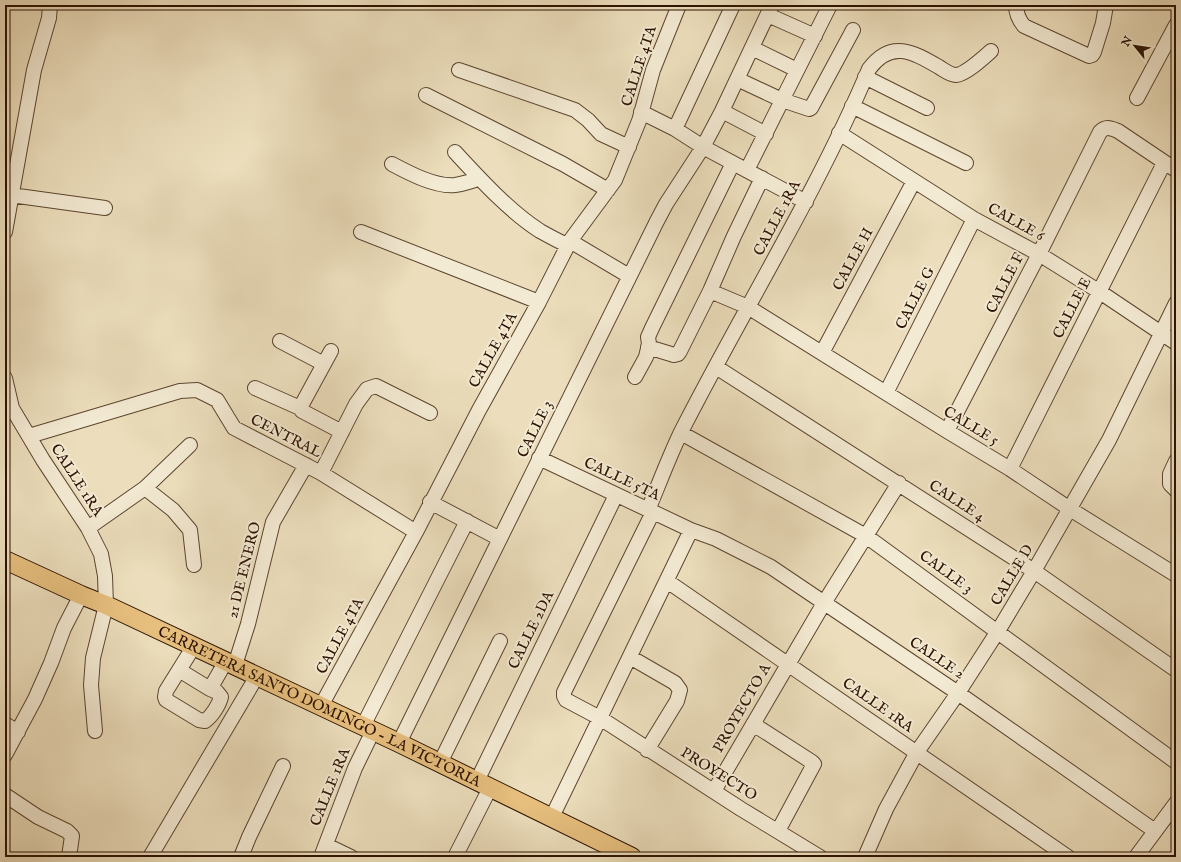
<svg xmlns="http://www.w3.org/2000/svg" width="1181" height="862" viewBox="0 0 1181 862" font-family="'IM FELL English',serif">
  <style>
    .lines { fill: none; stroke-linecap: round; stroke-linejoin: round }
    .minor-casing { stroke: #5c452f; stroke-width: 16 }
    .major-casing { stroke: #2c1200; stroke-width: 20 }
    .minor { stroke: #f3ead3; stroke-width: 14 }
    .major { stroke: #e6bf7e; stroke-width: 18 }
    .labels { text-anchor: middle; dominant-baseline: central; stroke-width: 4; stroke-linejoin: round; paint-order: stroke }
    .street-label { font-size: 15px; fill: #2c1200; stroke: #f3ead3 }
  </style>
  <rect width="100%" height="100%" fill="#ecdebc"/>
  <filter id="stains"><feTurbulence type="fractalNoise" baseFrequency=".005" numOctaves="4"/><feColorMatrix values="0 0 0 0 .2 0 0 0 0 .09 0 0 0 0 .02 0 0 0 .5 -.17"/></filter>
  <radialGradient id="worn" r=".72"><stop offset=".6" stop-color="#630" stop-opacity="0"/><stop offset="1" stop-color="#630" stop-opacity=".3"/></radialGradient>
  <g class="lines">
    <!-- minor casing -->
    <g class="minor-casing">
      <path id="minor" d="M1016,5C1016,13 1019,20 1024,26L1089,56L1092,55L1094,52L1103,23L1106,5
        M768,15L815,36
        M752,48L797,70
        M459,70L575,110L588,120L601,134L629,147
        M865,77L927,108
        M737,79L782,100L809,109L811,108L853,30
        M426,95L563,164L608,190
        M1137,98L1176,25
        M852,106L966,163
        M722,111L766,134
        M641,112L675,129L703,147L806,202
        M675,129L733,5
        M839,133L974,219L1039,254L1100,292L1176,343
        M455,152C480,179 509,211 540,231C549,236 558,241 567,245
        M392,164C409,173 435,187 455,185C463,184 471,181 479,179
        M747,170L830,5
        M11,195L105,208
        M5,232L34,70L49,18L50,5
        M361,232L539,302
        M570,241L629,276
        M710,291L748,307L947,431L1010,469L1070,509L1176,575
        M280,341L324,364
        M648,347L674,355L678,354L680,351L710,291L734,236L762,178
        M331,351L300,408L302,411L342,432
        M822,353L914,181
        M716,367L1034,571L1176,670
        M635,377L646,357L649,344L648,337L652,328L733,163
        M5,378L12,408L43,460L88,528L101,554L105,576L106,605L93,658L91,685L95,731
        M255,388L300,408
        M886,393L974,219
        M947,431L1039,254L1100,132C1106,126 1110,128 1118,131L1176,170
        M681,433L866,536L1176,762
        M29,436L180,391L197,390L217,400L234,428L321,473L416,532
        M539,458L691,530L716,539L771,567L958,693L1155,831
        M1176,461L1170,474V484L1176,490
        M1010,469L1164,163
        M321,473L356,404L367,389L376,386L430,413
        M145,488L173,510L190,530L194,565
        M430,502L500,539
        M648,510C659,484 669,457 681,432C743,310 816,194 869,69C891,39 913,52 939,67C944,70 950,75 956,75C966,74 983,58 991,51
        M653,512L564,692V696L566,700L600,718L741,809L820,857
        M88,528L145,488L190,445
        M667,581L1068,857
        M194,646L166,691L165,697L166,700L199,720L205,721C212,716 219,705 221,697L217,692L210,689L226,661
        M630,657L675,683L680,690L677,701L647,750
        M235,665L248,624L273,522L306,465
        M179,670L210,689
        M321,706L416,532L479,410L539,302L570,241L615,180L639,121L653,70L679,5
        M5,724L18,732
        M753,724L812,762L814,764L778,831
        M363,726L467,521
        M399,743L657,221L666,204L703,147L722,111L772,5
        M5,755L35,699L51,663L64,628L81,595
        M440,763L500,641
        M477,781L616,495
        M714,791L824,603L899,483
        M5,795L38,817L67,831L72,836L69,857
        M552,817L691,530
        M326,845L351,857
        M150,857L257,676
        M241,857L249,837L283,766
        M321,857L355,768L373,731
        M455,857L490,788
        M865,857L886,809L917,752L958,693L998,631L1034,571L1109,440L1176,303
        M1136,857L1176,803"/>
    </g>
    <!-- major casing -->
    <g class="major-casing">
      <g id="major">
        <path id="s1" d="M5,560L81,595L106,605L399,743L632,857"/>
      </g>
    </g>
    <!-- minor -->
    <use href="#minor" class="minor"/>
    <!-- major -->
    <use href="#major" class="major"/>
  </g>
  <g class="labels">
    <!-- street labels -->
    <g class="street-label">
      <text transform="translate(639 66) rotate(-72)">CALLE 4TA</text>
      <text transform="translate(777 218) rotate(-62)">CALLE 1RA</text>
      <text transform="translate(1016 222) rotate(29)">CALLE 6</text>
      <text transform="translate(853 259) rotate(-62)">CALLE H</text>
      <text transform="translate(1005 283) rotate(-63)">CALLE F</text>
      <text transform="translate(915 298) rotate(-63)">CALLE G</text>
      <text transform="translate(1072 308) rotate(-63)">CALLE E</text>
      <text transform="translate(493 350) rotate(-61)">CALLE 4TA</text>
      <text transform="translate(971 426) rotate(31)">CALLE 5</text>
      <text transform="translate(535 429) rotate(-64)">CALLE 3</text>
      <text transform="translate(286 436) rotate(27)">CENTRAL</text>
      <text transform="translate(622 479) rotate(25)">CALLE 5TA</text>
      <text transform="translate(77 480) rotate(57)">CALLE 1RA</text>
      <text transform="translate(957 501) rotate(33)">CALLE 4</text>
      <text transform="translate(244 570) rotate(-76)">21 DE ENERO</text>
      <text transform="translate(946 572) rotate(36)">CALLE 3</text>
      <text transform="translate(1012 575) rotate(-59)">CALLE D</text>
      <text transform="translate(531 630) rotate(-64)">CALLE 2DA</text>
      <text transform="translate(340 636) rotate(-62)">CALLE 4TA</text>
      <text transform="translate(937 658) rotate(34)">CALLE 2</text>
      <text transform="translate(878 705) rotate(35)">CALLE 1RA</text>
      <text stroke="none"><textPath href="#s1" startOffset="347">CARRETERA SANTO DOMINGO - LA VICTORIA</textPath></text>
      <text transform="translate(742 708) rotate(-60)">PROYECTO A</text>
      <text transform="translate(719 774) rotate(32)">PROYECTO</text>
      <text transform="translate(330 787) rotate(-68)">CALLE 1RA</text>
    </g>
  </g>
  <!-- margin -->
  <rect width="1181" height="862" fill="none" stroke="#ecdebc" stroke-width="20"/>
  <rect x="6" y="6" width="1169" height="850" fill="none" stroke="#2c1200" stroke-width="2"/>
  <rect x="10" y="10" width="1161" height="842" fill="none" stroke="#2c1200"/>
  <!-- north arrow -->
  <g transform="translate(1135 46) rotate(300)" stroke="#f3ead3" stroke-width="3" paint-order="stroke">
  <path d="M0-3L7 15L0 10L-7 15Z" fill="#2c1200"/>
  <text y="-6" font-size="11" font-weight="bold" text-anchor="middle" fill="#2c1200">N</text>
  </g>
  <rect width="100%" height="100%" filter="url(#stains)"/>
  <rect width="100%" height="100%" fill="url(#worn)"/>
</svg>
